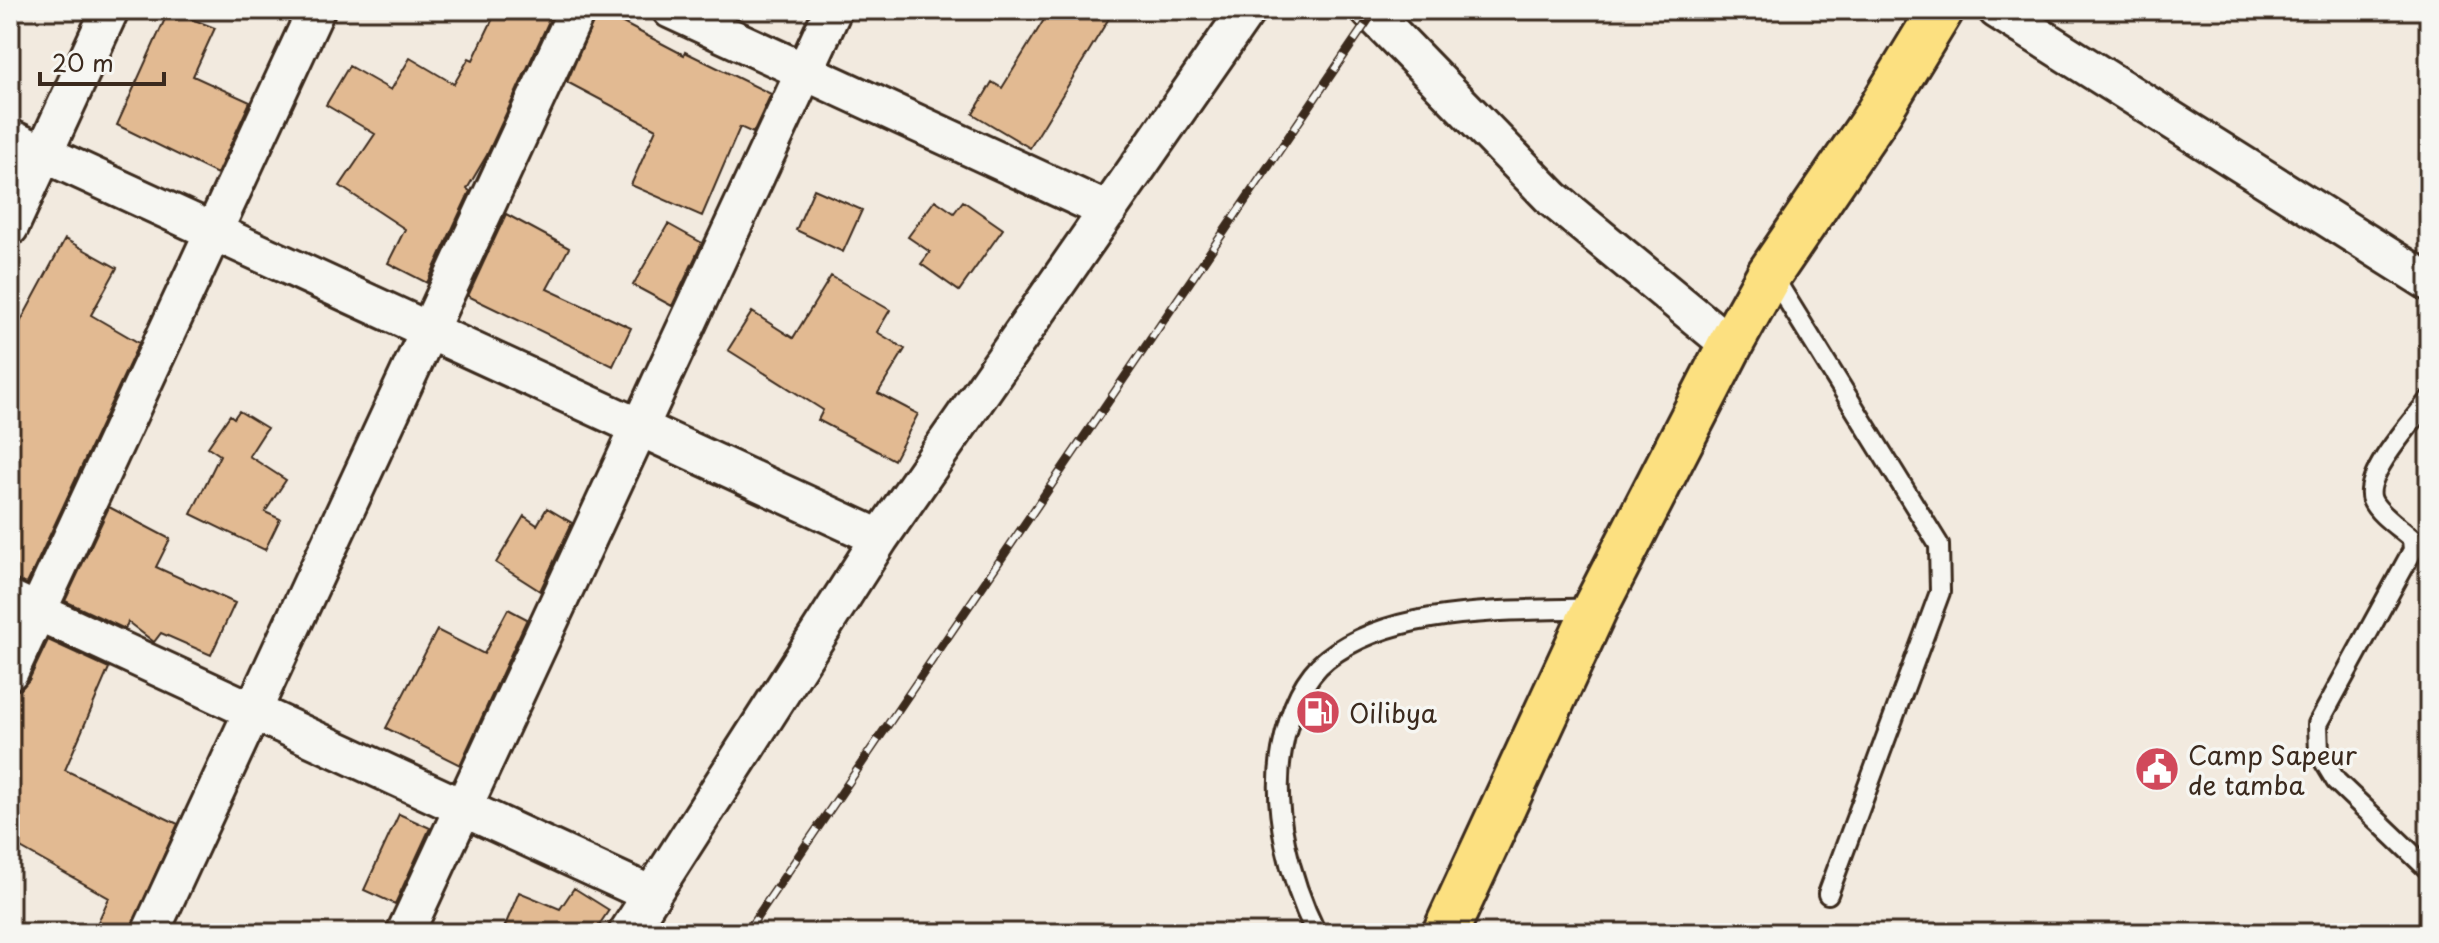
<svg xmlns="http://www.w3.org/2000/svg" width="2439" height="943" viewBox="0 0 2439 943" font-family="'Playpen Sans',sans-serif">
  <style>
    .building { fill: #e2ba92; stroke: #3b2a1e; stroke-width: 2 }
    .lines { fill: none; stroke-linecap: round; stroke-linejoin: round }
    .lane-casing { stroke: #3b2a1e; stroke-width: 24 }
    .street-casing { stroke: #3b2a1e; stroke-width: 42 }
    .highway-casing { stroke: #3b2a1e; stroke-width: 50 }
    .lane { stroke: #f6f6f2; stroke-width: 18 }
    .street { stroke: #f6f6f2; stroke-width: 36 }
    .highway { stroke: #fce080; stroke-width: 44 }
    .rail-casing { stroke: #3b2a1e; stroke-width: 9 }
    .rail { stroke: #f6f6f2; stroke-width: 6; stroke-dasharray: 18; stroke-linecap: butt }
    .labels { text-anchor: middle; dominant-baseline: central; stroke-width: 7; stroke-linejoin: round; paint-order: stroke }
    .poi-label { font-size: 26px; fill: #3b2a1e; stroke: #f6f6f2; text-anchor: start }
  </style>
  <rect width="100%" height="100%" fill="#f2eadf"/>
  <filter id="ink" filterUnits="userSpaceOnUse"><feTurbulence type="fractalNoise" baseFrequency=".0125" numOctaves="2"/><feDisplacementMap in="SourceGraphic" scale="16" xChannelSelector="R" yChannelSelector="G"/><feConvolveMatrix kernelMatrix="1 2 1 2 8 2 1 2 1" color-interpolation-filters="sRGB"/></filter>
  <g filter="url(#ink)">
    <!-- building -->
    <path class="building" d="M169,10L215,28L193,76L250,102L217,174L117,125Z
      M497,10H554L487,155L467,189L470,191L427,283L388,263L405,229L340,186L375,134L326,105L349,66L391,90L410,58L454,84L469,58L473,60Z
      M598,10L684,55L685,52L771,94L753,133L740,127L702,216L631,185L656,129L567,82Z
      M1050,10H1114L1030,148L973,114L992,82L1002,88Z
      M814,189L862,210L843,252L796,230Z
      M935,200L954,213L963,201L1003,229L959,291L921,264L930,252L908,237Z
      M506,214L569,248L547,289L631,328L613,366L468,296Z
      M668,224L702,243L672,306L633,285Z
      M65,239L117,268L91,315L139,343L27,584L10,578V341Z
      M831,276L890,310L877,332L905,349L878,393L918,414L894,460L818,420L823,410L728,350L752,312L793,338Z
      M239,411L267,428L249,456L286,480L265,512L280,519L265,550L191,514L220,455L208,447L230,415L234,418Z
      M109,507L170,539L156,567L235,603L211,655L161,633L154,642L128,622L125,629L65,601Z
      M547,508L572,523L540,591L496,563L524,516L537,525Z
      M508,609L527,619L460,765L386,728L437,630L484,654Z
      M48,640L109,668L65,770L178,824L129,933H93L109,898L10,842V692L21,689L29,680Z
      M399,814L430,828L395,904L364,890Z
      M574,888L609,910L599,925L607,928L606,933H502L519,892L560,909Z"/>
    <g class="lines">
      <!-- lane casing -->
      <g class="lane-casing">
        <path id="lane" d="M1772,275L1939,545L1940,592L1828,894
          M2429,400C2414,420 2362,476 2372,500C2378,514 2400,528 2412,539L2413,550L2318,724L2319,753L2336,781L2429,870
          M1316,933C1290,880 1271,809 1282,750C1288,718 1300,680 1327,659C1395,605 1510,612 1593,608"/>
      </g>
      <!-- street casing -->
      <g class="street-casing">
        <path id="street" d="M671,10L1108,211
          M1369,10L1553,199L1730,345
          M1997,10L2429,282
          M10,138L880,538
          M10,227L110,10
          M10,599L652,895
          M10,671L316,10
          M150,933L577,10
          M405,933L833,10
          M627,933L880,538L1247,10"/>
      </g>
      <!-- highway casing -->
      <g class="highway-casing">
        <path id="highway" d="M1445,933L1595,608L1730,345L1770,273L1872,123L1941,10"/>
      </g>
      <!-- lane -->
      <use href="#lane" class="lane"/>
      <!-- street -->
      <use href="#street" class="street"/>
      <!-- highway -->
      <use href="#highway" class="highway"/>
      <!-- rail casing -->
      <g class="rail-casing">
        <path id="rail" d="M746,933L1375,10"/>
      </g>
      <!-- rail -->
      <use href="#rail" class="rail"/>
    </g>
  </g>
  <!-- icons -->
  <defs>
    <g id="fuel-disc" transform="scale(2.3)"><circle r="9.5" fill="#d1495b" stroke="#f6f6f2"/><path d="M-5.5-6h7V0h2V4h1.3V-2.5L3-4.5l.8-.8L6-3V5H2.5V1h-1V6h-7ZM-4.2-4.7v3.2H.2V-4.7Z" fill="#fff"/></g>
    <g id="civic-disc" transform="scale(2.3)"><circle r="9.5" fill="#d1495b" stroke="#f6f6f2"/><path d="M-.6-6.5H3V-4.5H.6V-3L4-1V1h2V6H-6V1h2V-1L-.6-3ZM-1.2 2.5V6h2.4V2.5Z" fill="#fff"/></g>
  </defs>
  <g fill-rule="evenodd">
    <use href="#fuel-disc" x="1318" y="712"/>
    <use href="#civic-disc" x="2157" y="769"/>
  </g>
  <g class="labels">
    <!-- poi labels -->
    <g class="poi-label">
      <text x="1349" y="712">Oilibya</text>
      <text x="2188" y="754">Camp Sapeur<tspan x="2188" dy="30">de tamba</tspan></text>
    </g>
  </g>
  <!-- margin -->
  <rect width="2439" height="943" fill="none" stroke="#f6f6f2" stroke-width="40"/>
  <rect x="20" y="20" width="2399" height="903" fill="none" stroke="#3b2a1e" stroke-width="3" filter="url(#ink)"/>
  <!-- scale -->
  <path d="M40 72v12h124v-12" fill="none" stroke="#3b2a1e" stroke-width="4"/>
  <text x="52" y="72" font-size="24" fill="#3b2a1e" stroke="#f6f6f2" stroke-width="6" paint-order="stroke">20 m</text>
</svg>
